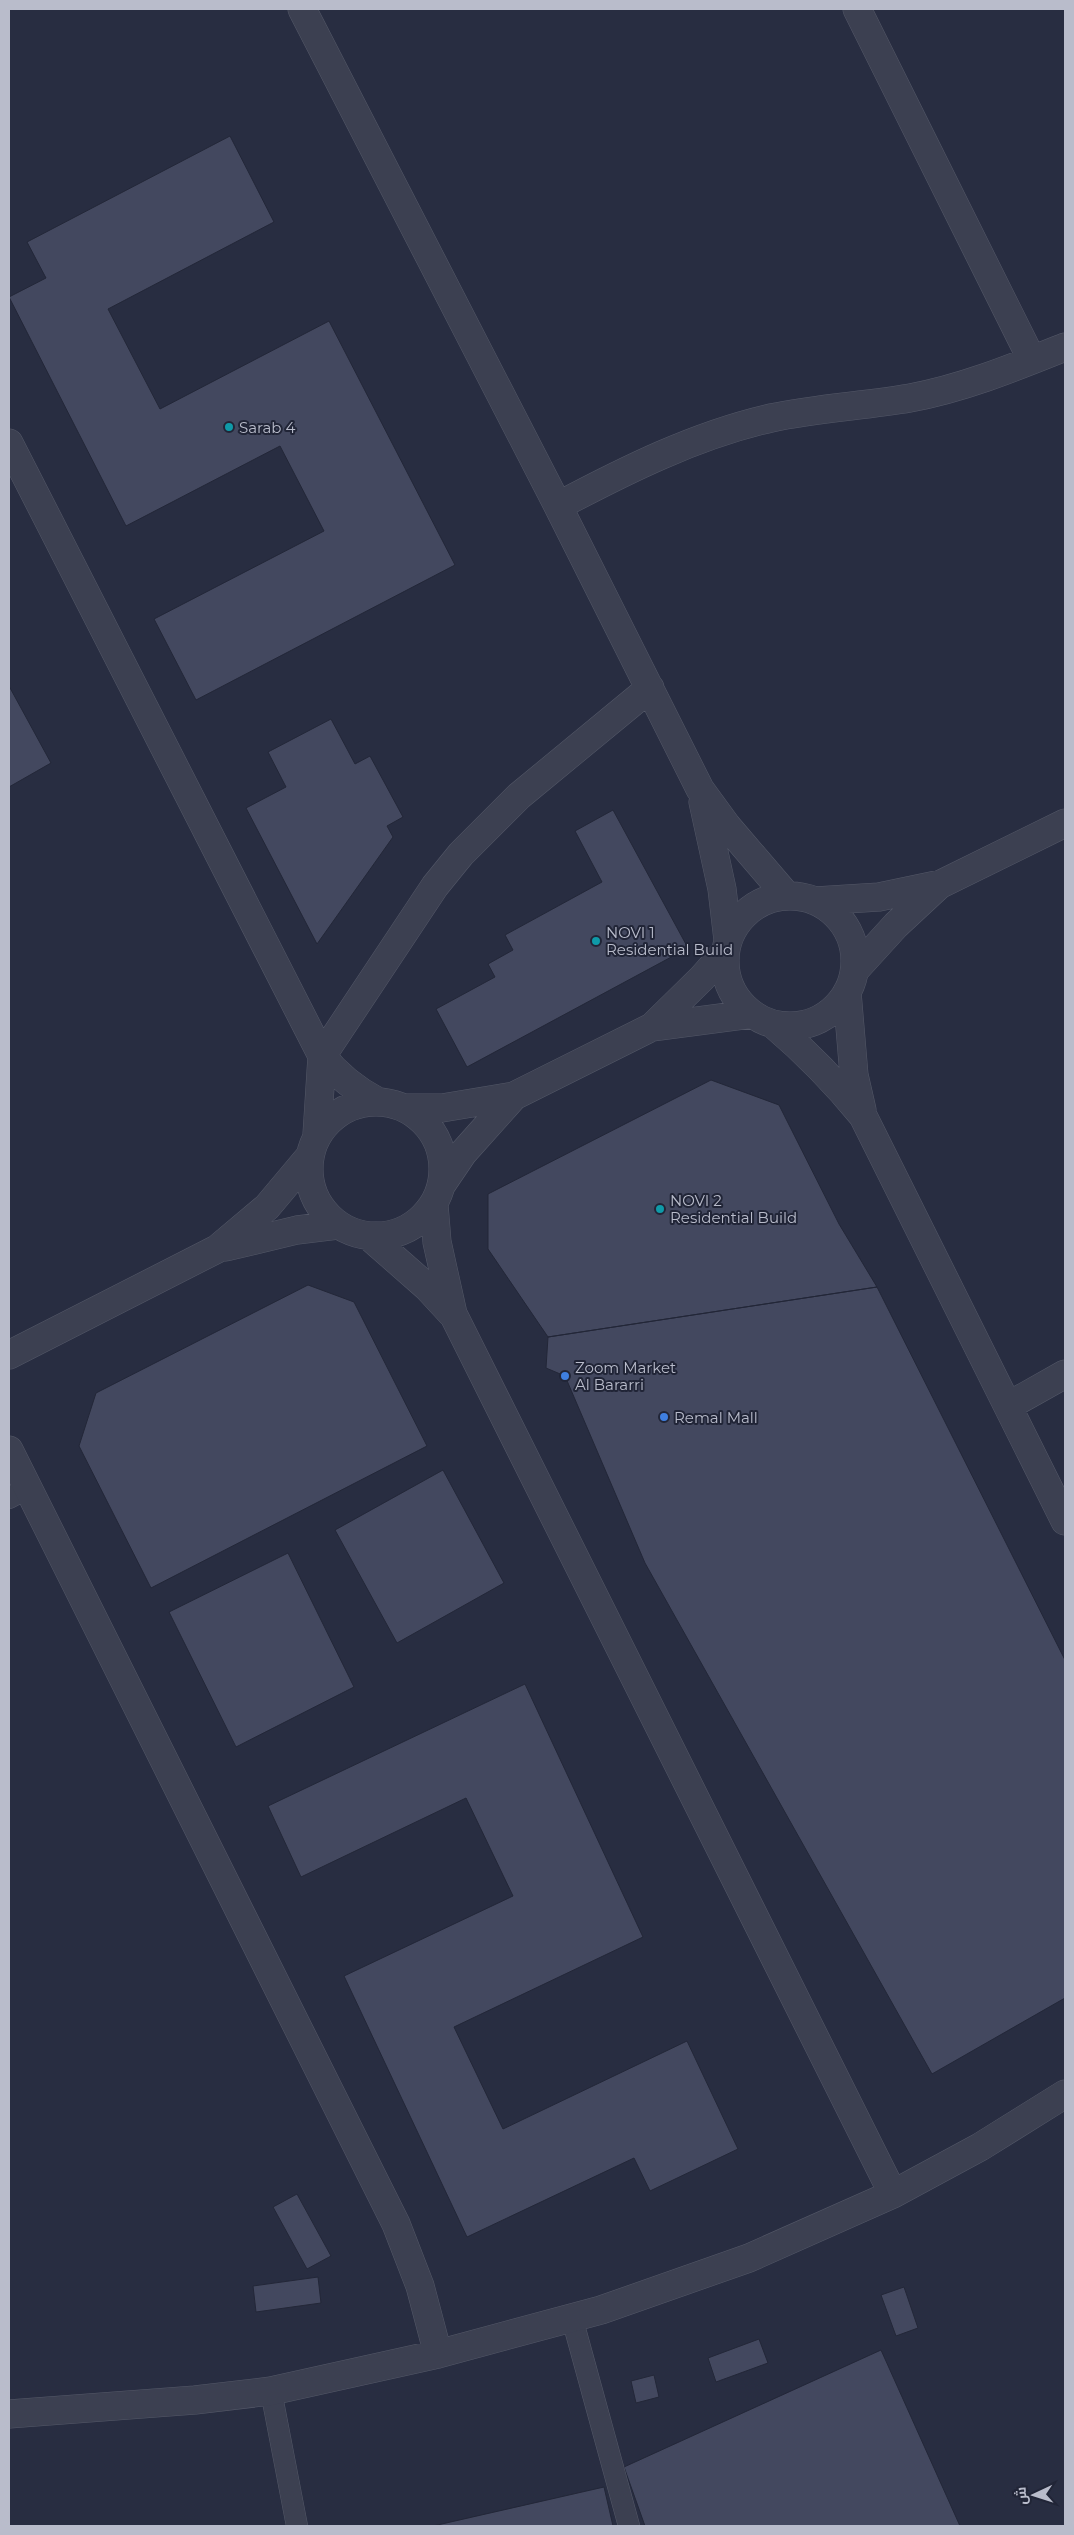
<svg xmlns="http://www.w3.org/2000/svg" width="1074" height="2535" viewBox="0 0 1074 2535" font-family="Montserrat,Cairo,sans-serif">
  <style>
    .building { fill: #43485f; stroke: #232738 }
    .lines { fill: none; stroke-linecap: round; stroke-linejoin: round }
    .lane-casing { stroke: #545868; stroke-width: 22 }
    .street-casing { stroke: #545868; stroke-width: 29 }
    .lane { stroke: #3c4051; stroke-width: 21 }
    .street { stroke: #3c4051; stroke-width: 28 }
    .culture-dot { fill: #0f9aa8; stroke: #212537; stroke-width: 2 }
    .shop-dot { fill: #3f7fe0; stroke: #212537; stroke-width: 2 }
    .labels { text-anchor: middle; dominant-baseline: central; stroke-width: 4; stroke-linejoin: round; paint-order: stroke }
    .poi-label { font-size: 15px; fill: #b9bccb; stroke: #212537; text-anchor: start }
  </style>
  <rect width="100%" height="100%" fill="#282d41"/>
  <!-- building -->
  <path class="building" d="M230,136L274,222L108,309L160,409L329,321L455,565L196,700L154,619L324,531L280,446L126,526L9,297L46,278L27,242Z
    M9,686L51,763L9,787Z
    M331,719L355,764L370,756L403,817L387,826L393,837L317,944L246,808L286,787L268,752Z
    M613,810L688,948L467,1067L436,1009L495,977L488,964L513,950L505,935L602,882L575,831Z
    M711,1080L779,1105L839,1224L877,1287L548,1337L488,1249V1194Z
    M308,1285L354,1302L427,1446L151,1588L79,1446L96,1393Z
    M877,1287L1065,1660V1998L932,2074L645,1563L565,1376L546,1368L548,1337Z
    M443,1470L504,1583L397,1643L335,1530Z
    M288,1553L354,1687L236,1747L169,1612Z
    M525,1684L643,1937L454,2027L503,2129L687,2041L738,2149L650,2191L634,2158L467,2237L344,1976L513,1896L466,1798L301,1877L268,1806Z
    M297,2194L331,2256L307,2269L273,2207Z
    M318,2277L321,2303L256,2312L253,2286Z
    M904,2287L918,2328L896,2336L881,2295Z
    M759,2339L768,2363L716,2382L708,2358Z
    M881,2350L960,2526H645L624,2467Z
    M654,2375L659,2397L636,2403L631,2381Z
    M604,2487L613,2526H433Z"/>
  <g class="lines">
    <!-- lane casing -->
    <g class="lane-casing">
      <path id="lane" d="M9,1498L28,1488
        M572,2318L629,2526
        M271,2391L297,2526"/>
    </g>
    <!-- street casing -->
    <g class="street-casing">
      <path id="street" d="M302,9L558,506L700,789L727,826L787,896
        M857,9L1032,360
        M9,443L322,1056C338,1076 354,1089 377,1101
        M558,506C626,470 696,435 771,418C817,408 864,406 910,398C964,388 1015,367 1065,347
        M703,802L722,889L728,940
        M725 961a65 65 0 1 1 130 0a65 65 0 1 1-130 0Z
        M815,901L879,897L941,884L1065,823
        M855,970L896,925L938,886
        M847,992L854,1075L862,1110
        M774,1025C807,1053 836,1083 863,1116L1065,1521
        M652,1027L751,1014
        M309 1169a67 67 0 1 1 134 0a67 67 0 1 1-134 0Z
        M406,1108H442L514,1096L652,1027L702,978L725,952
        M317,1134L322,1056L435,886L461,854L519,796L650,688
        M442,1184L463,1153L514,1096
        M434,1205L437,1242L453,1314L893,2194
        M370,1237L427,1287L451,1313
        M226,1247L297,1230L338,1225
        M9,1355L217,1249L267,1207L309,1157
        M1008,1406L1065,1374
        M9,1450L396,2224L420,2286L438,2354
        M9,2414L195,2400L271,2391L438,2354L601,2310L749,2258L893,2194L980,2147L1065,2094"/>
    </g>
    <!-- lane -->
    <use href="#lane" class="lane"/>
    <!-- street -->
    <use href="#street" class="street"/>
  </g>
  <!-- markers -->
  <g class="culture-dot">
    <circle cx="229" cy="427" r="5"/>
    <circle cx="596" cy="941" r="5"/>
    <circle cx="660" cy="1209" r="5"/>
  </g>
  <g class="shop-dot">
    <circle cx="565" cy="1376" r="5"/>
    <circle cx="664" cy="1417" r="5"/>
  </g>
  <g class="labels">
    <!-- poi labels -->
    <g class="poi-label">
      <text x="239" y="427">Sarab 4</text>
      <text x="606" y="932">NOVI 1<tspan x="606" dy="17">Residential Build</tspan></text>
      <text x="670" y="1200">NOVI 2<tspan x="670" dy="17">Residential Build</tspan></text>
      <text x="575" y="1367">Zoom Market<tspan x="575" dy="17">Al Bararri</tspan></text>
      <text x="674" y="1417">Remal Mall</text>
    </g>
  </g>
  <!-- border -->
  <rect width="1074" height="2535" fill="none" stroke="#b9bccb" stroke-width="20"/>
  <!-- north arrow -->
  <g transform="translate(1034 2495) rotate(266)" stroke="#212537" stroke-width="4" paint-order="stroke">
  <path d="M0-4L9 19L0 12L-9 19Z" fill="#b9bccb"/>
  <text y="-8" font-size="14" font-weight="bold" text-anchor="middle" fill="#b9bccb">ش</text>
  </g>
</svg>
